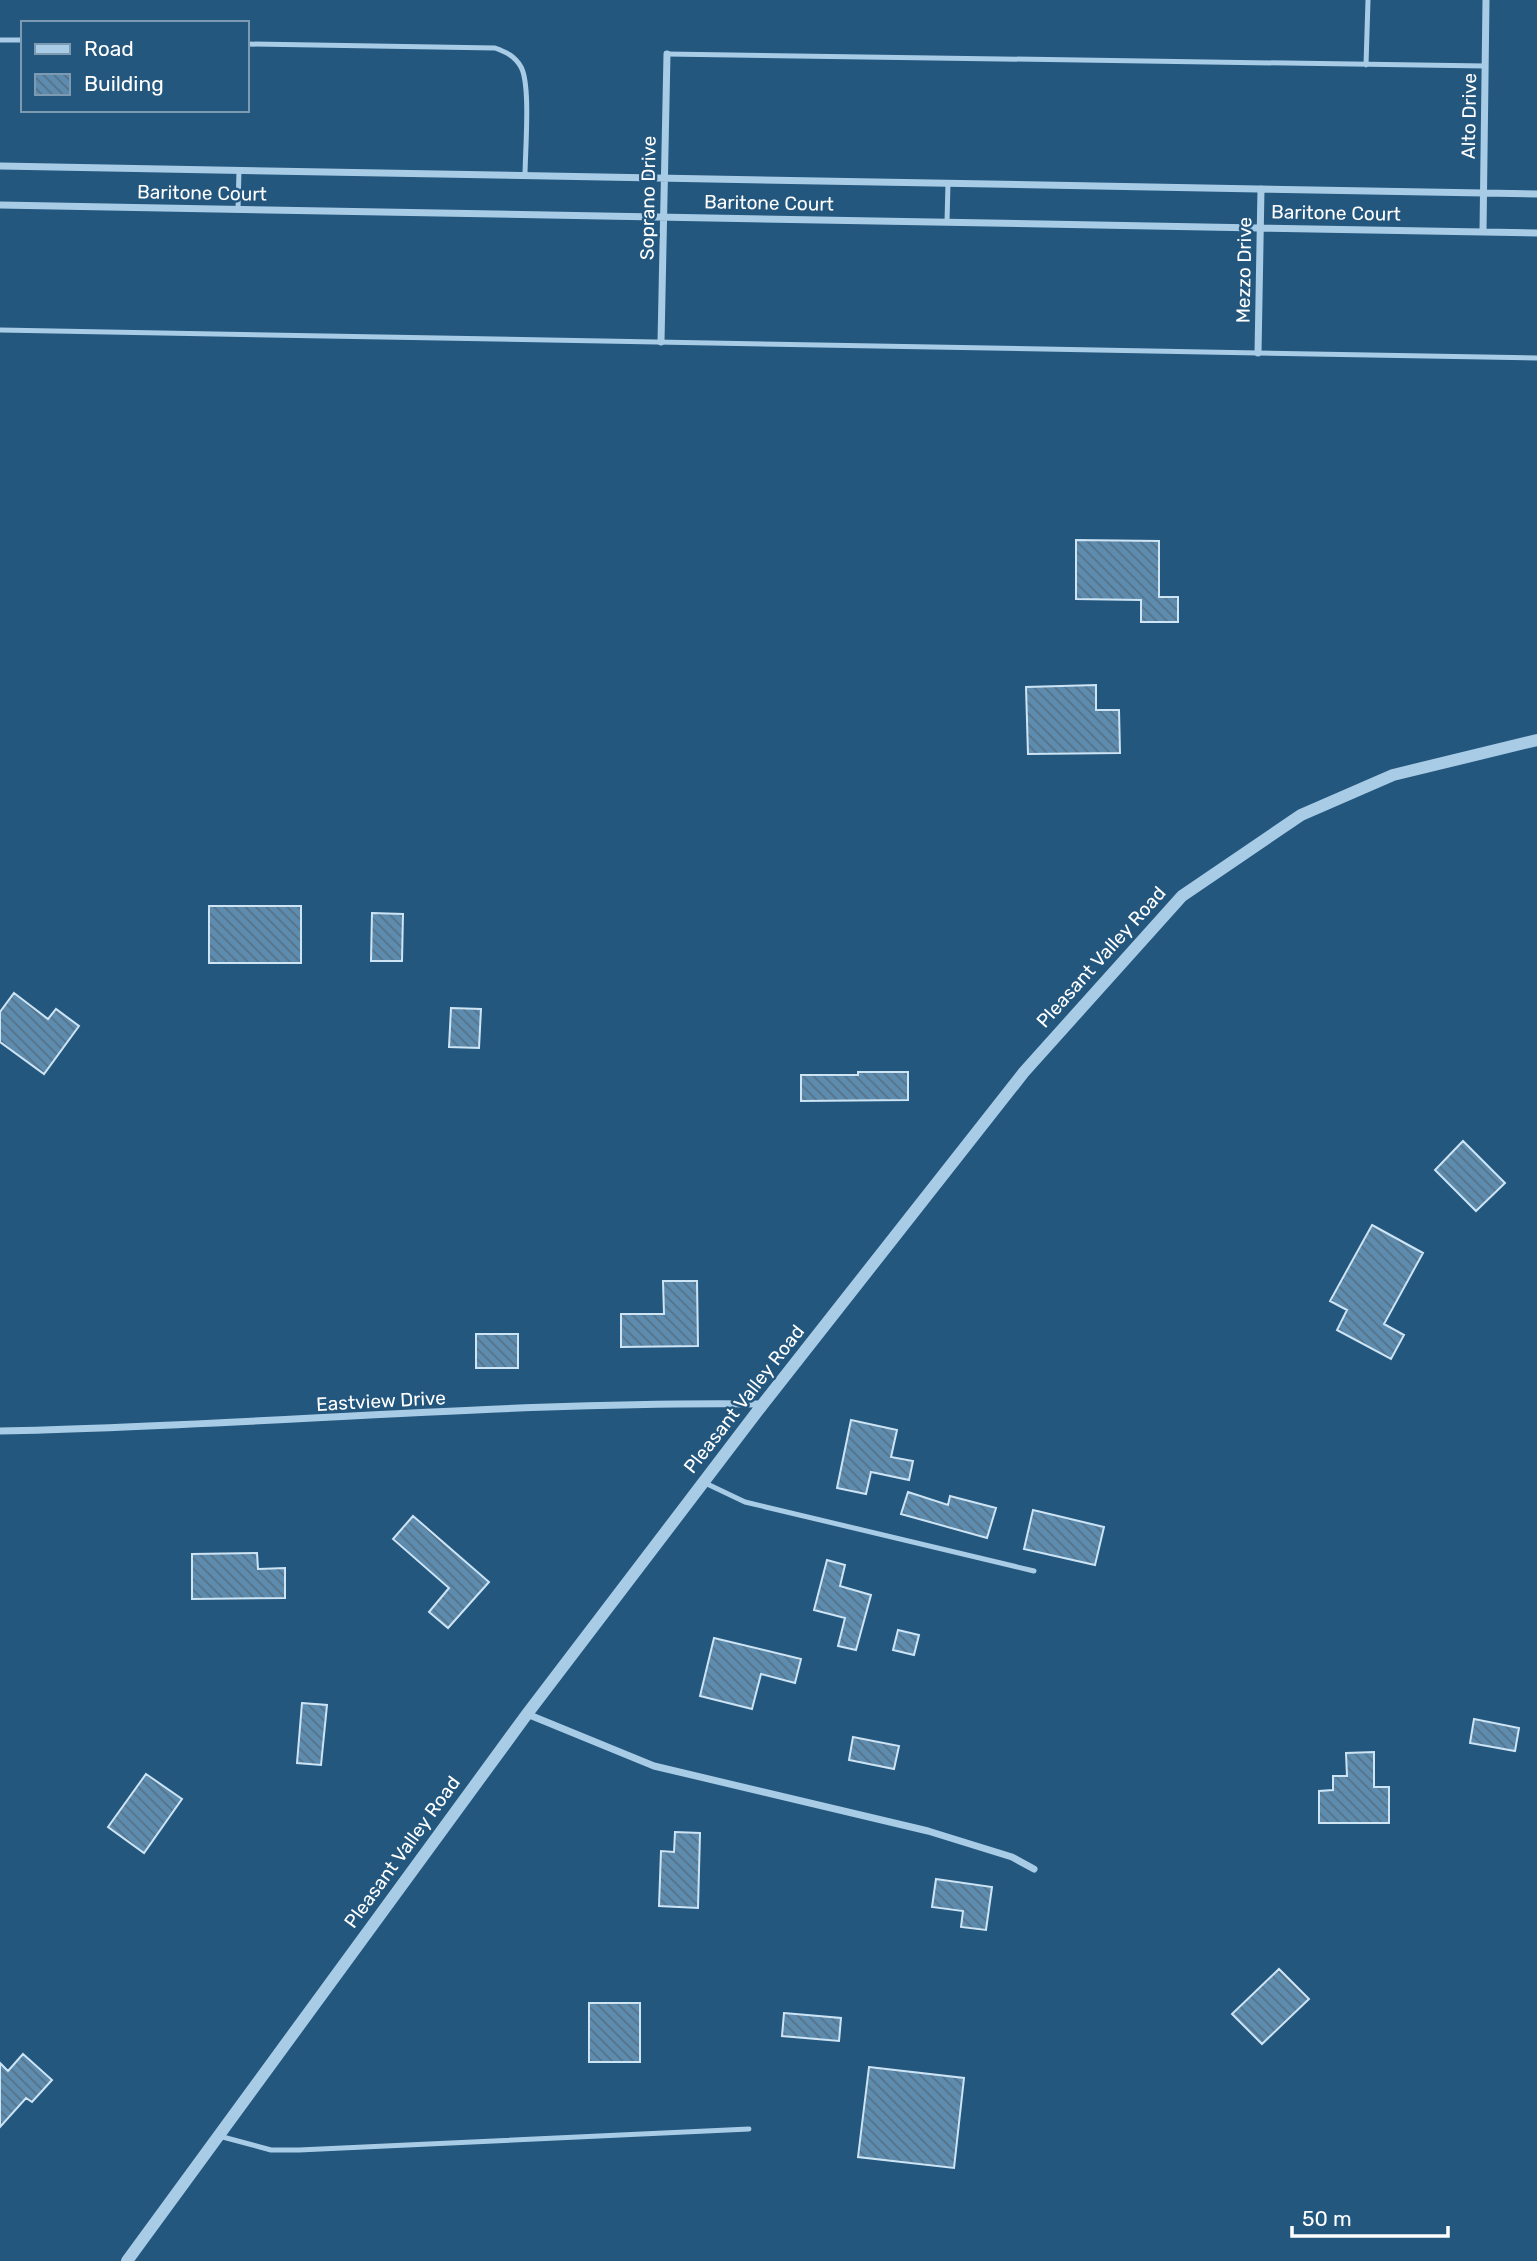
<svg xmlns="http://www.w3.org/2000/svg" width="1537" height="2261" viewBox="0 0 1537 2261" font-family="Rubik,sans-serif">
  <style>
    .building { fill: url(#building-back-hatch); stroke: #cde4f5; stroke-width: 2 }
    .lines { fill: none; stroke-linecap: round; stroke-linejoin: round }
    .service { stroke: #a9cce6; stroke-width: 5 }
    .minor { stroke: #a9cce6; stroke-width: 7 }
    .tertiary { stroke: #a9cce6; stroke-width: 12 }
    .labels { text-anchor: middle; dominant-baseline: central; stroke-width: 5; stroke-linejoin: round; paint-order: stroke }
    .street-label { font-size: 19px; fill: #fff; stroke: #24577e }
  </style>
  <defs>
    <pattern id="building-back-hatch" width="6" height="6" patternUnits="userSpaceOnUse" patternTransform="scale(1.75)"><rect width="6" height="6" fill="#5d8caf"/><path d="M-1 5l2 2M0 0l6 6M5-1l2 2" fill="none" stroke="#567287"/></pattern>
  </defs>
  <rect width="100%" height="100%" fill="#24577e"/>
  <!-- building -->
  <path class="building" d="M1076,540L1159,541V597H1178V622H1141V600L1076,599Z
    M1096,685V710H1119L1120,753L1028,754L1026,687Z
    M209,906H301V963H209Z
    M372,913L403,914L402,961H371Z
    M14,993L48,1019L56,1009L79,1026L44,1074L0,1042V1012Z
    M451,1008L481,1009L479,1048L449,1047Z
    M858,1072H908V1100L801,1101V1075H858Z
    M1463,1141L1505,1183L1476,1211L1435,1170Z
    M1372,1225L1423,1253L1384,1324L1404,1335L1391,1359L1337,1330L1347,1310L1330,1301Z
    M663,1281H697L698,1346L621,1347V1314H664Z
    M476,1334H518V1368H476Z
    M851,1420L897,1430L891,1457L913,1461L909,1480L871,1472L866,1494L837,1488Z
    M908,1492L948,1505L950,1496L996,1508L987,1538L901,1514Z
    M1033,1510L1104,1527L1095,1565L1024,1549Z
    M413,1516L489,1582L448,1628L429,1612L449,1588L393,1539Z
    M257,1553L258,1569L285,1568V1598L192,1599V1554Z
    M827,1560L845,1565L840,1586L871,1595L856,1650L838,1646L845,1618L814,1610Z
    M898,1630L919,1635L914,1655L893,1650Z
    M714,1638L801,1659L795,1683L761,1674L752,1709L700,1696Z
    M302,1703L327,1705L321,1765L297,1763Z
    M1474,1719L1519,1728L1515,1751L1470,1743Z
    M853,1737L899,1746L894,1769L849,1760Z
    M1374,1752V1787H1389V1823H1319V1791L1333,1790V1776H1347L1346,1753Z
    M146,1774L182,1799L144,1853L108,1827Z
    M675,1832L700,1833L698,1908L659,1906L661,1851L674,1852Z
    M936,1879L992,1887L986,1930L961,1927L963,1911L932,1907Z
    M1279,1969L1309,1999L1262,2044L1232,2014Z
    M589,2003H640V2062H589Z
    M784,2013L841,2018L839,2041L782,2036Z
    M23,2054L52,2080L32,2102L26,2098L0,2127V2063L8,2071Z
    M869,2067L964,2078L954,2168L858,2157Z"/>
  <g class="lines">
    <!-- service -->
    <path class="service" d="M0,40H23
      M247,44L495,48C506,52 515,56 521,67C531,85 525,152 525,176
      M667,54L1485,66
      M1366,65L1368,0
      M238,209L239,170
      M947,222L948,183
      M0,330L1537,358
      M703,1482L745,1502L1034,1571
      M219,2136L271,2150H299L749,2129"/>
    <!-- minor -->
    <path class="minor" d="M0,166L1537,194
      M0,205L1537,233
      M1483,232L1486,0
      M661,342L667,54
      M1258,353L1261,189
      M0,1431C254,1426 508,1401 762,1404
      M527,1714L654,1766L928,1831L1012,1857L1034,1869"/>
    <!-- tertiary -->
    <path class="tertiary" d="M127,2261L527,1714L763,1404L1024,1072L1182,896L1301,815L1393,775L1537,740"/>
  </g>
  <g class="labels">
    <!-- street labels -->
    <g class="street-label">
      <text transform="translate(1469 116) rotate(-89)">Alto Drive</text>
      <text transform="translate(202 193) rotate(1)">Baritone Court</text>
      <text transform="translate(648 198) rotate(-89)">Soprano Drive</text>
      <text transform="translate(769 203) rotate(1)">Baritone Court</text>
      <text transform="translate(1336 213) rotate(1)">Baritone Court</text>
      <text transform="translate(1244 270) rotate(-89)">Mezzo Drive</text>
      <text transform="translate(1101 957) rotate(-48)">Pleasant Valley Road</text>
      <text transform="translate(744 1399) rotate(-52)">Pleasant Valley Road</text>
      <text transform="translate(381 1401) rotate(-3)">Eastview Drive</text>
      <text transform="translate(402 1852) rotate(-54)">Pleasant Valley Road</text>
    </g>
  </g>
  <!-- legend -->
  <rect x="21" y="21" width="228" height="91" fill="#24577e" stroke="#7c9ab2" stroke-width="2"/>
  <rect x="35" y="44" width="35" height="10" fill="#a9cce6" stroke="#7c9ab2" stroke-width="2"/>
  <text x="84" y="56" font-size="21" fill="#ffffff">Road</text>
  <rect x="35" y="74" width="35" height="21" fill="url(#building-back-hatch)" stroke="#7c9ab2" stroke-width="2"/>
  <text x="84" y="91" font-size="21" fill="#ffffff">Building</text>
  <!-- scale -->
  <path d="M1292 2226v10h156v-10" fill="none" stroke="#ffffff" stroke-width="3.5"/>
  <text x="1302" y="2226" font-size="21" fill="#ffffff" stroke="#24577e" stroke-width="5" paint-order="stroke">50 m</text>
</svg>
